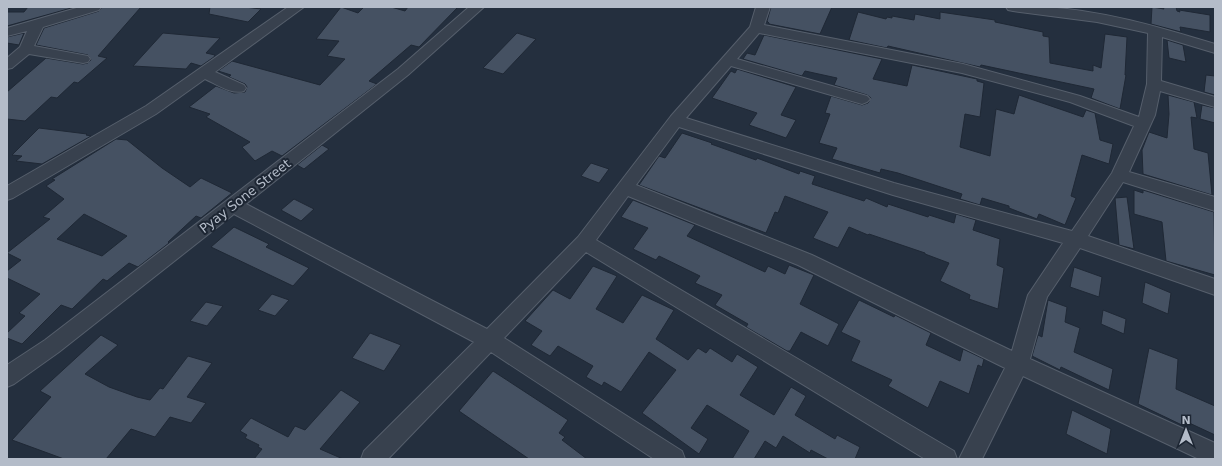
<svg xmlns="http://www.w3.org/2000/svg" width="1222" height="466" viewBox="0 0 1222 466" font-family="'DejaVu Sans',sans-serif">
  <style>
    .building { fill: #455162; stroke: #1f2835; fill-rule: evenodd }
    .lines { fill: none; stroke-linecap: round; stroke-linejoin: round }
    .minor-casing { stroke: #565f6c; stroke-width: 2 }
    .minor { fill: #38414e; fill-rule: evenodd }
    .labels { text-anchor: middle; dominant-baseline: central; stroke-width: 4; stroke-linejoin: round; paint-order: stroke }
    .street-label { font-size: 13px; fill: #b4bcc9; stroke: #1d2633 }
  </style>
  <rect width="100%" height="100%" fill="#242f3e"/>
  <!-- building -->
  <path class="building" d="M28,7H75L7,26V12H24Z
    M102,7H141L98,56L107,58L78,83L74,82L57,98L51,97L25,121L7,119V92L46,58L83,64L88,63L91,60L88,55L36,45L44,28L99,11Z
    M210,7H245L261,9L248,22L209,14Z
    M341,7L358,13L364,7H391L405,11L408,7H458L419,47L411,45L369,81L377,84L282,156L272,151L255,161L242,147L250,142L206,117L210,114L189,107L216,86L234,93L245,92L247,87L245,84L229,77L231,75L218,71L232,61L320,85L345,59L327,56L339,41L316,39Z
    M771,7H832L820,34L769,24V23L767,21Z
    M1152,7L1164,9L1163,7H1176L1177,11L1180,12L1179,10L1210,15V32L1180,27L1181,32L1151,24Z
    M858,12L886,19L887,17L892,18V16L914,20L915,14L940,19V12L995,20V22L1043,32V36L1049,37L1050,63L1093,71V65L1101,68L1105,34L1127,37L1125,75H1126L1120,109L1091,98L1094,89L981,65L980,67L888,46L887,48L849,40Z
    M24,33L19,45L7,43V37Z
    M163,33L220,38L206,53L215,55L214,57L201,66L191,63L186,69L133,66Z
    M517,33L536,39L503,74L483,68Z
    M764,35L882,59L873,79L907,86L912,65L977,79V81L984,83L980,117L965,114L960,147L990,156L996,109L1014,114L1019,95L1083,117L1086,110L1095,113L1100,140L1113,144L1109,164L1082,155L1071,196L1076,198L1065,225L1039,214L1037,219L1009,208V206L982,198L980,205L960,199L962,194L898,173L881,169L880,173L832,159L837,148L819,143L830,114L825,113L831,96L862,105L868,103L871,98L867,95L834,85L837,78L805,71L802,76L743,59L747,53L755,55Z
    M1167,40L1183,45L1186,62L1169,58Z
    M737,69L796,87L781,115L796,120L786,138L749,125L757,113L712,98L731,71L735,73Z
    M1206,75L1215,76V95L1204,92Z
    M1168,95L1194,102L1197,118L1191,117L1194,149L1208,153L1212,195L1143,174L1142,150L1149,132L1167,138L1169,114Z
    M1202,105L1215,108V123L1200,119Z
    M39,128L87,134L86,135L91,136L42,164L16,161L22,156L12,155Z
    M682,133L712,143L711,144L756,160L757,158L799,174L800,171L815,176L812,184L864,201L866,198L887,207L888,204L928,217L929,215L954,223L956,214L976,220L973,230L1000,239L997,265L1004,268L998,309L969,299L970,295L940,281L949,263L925,254V253L869,234L868,235L849,227L838,248L813,238L828,212L785,196L778,213L775,212L766,233L639,185L659,156L665,158Z
    M116,139L127,140L162,168L190,187L201,178L232,193L201,218L196,216L168,242L169,243L138,267L129,263L107,281L103,279L72,309L61,305L22,344L7,338V333L25,316L19,313L40,294L7,278V271L21,260L7,253L50,219L43,217L64,199L46,186L55,180L52,179ZM84,214L127,236L102,256L57,239Z
    M322,145L329,149L304,169L297,165Z
    M591,163L609,169L599,183L581,176Z
    M1134,190L1143,193V190L1214,212L1215,275L1166,261L1162,222L1134,214Z
    M1127,197L1134,249L1119,245L1115,198Z
    M294,199L314,209L301,221L281,210Z
    M633,200L695,225L687,236L765,272L768,266L785,274L789,265L814,275L800,304L839,324L828,346L801,332L790,351H787L746,327L748,324L715,305L722,295L695,283L700,276L659,256L656,260L633,249L648,228L621,217Z
    M234,227L269,244L266,247L309,268L293,286L211,247Z
    M593,266L617,276L596,309L623,323L642,295L674,310L656,339L688,360L698,348L706,353L710,348L732,362L737,354L758,367L740,395L774,415L791,387L806,396L795,415L835,439L837,435L860,447L855,459H828L811,450L810,453L783,436L776,448L765,441L754,459H732L749,431L707,405L691,428L708,439L699,454L642,413L676,370L649,352L621,392L604,382L602,386L586,377L593,366L558,346L550,356L531,345L542,331L525,321L553,290L570,299Z
    M1074,267L1102,277L1099,297L1070,287Z
    M1145,282L1171,293L1168,314L1142,303Z
    M272,294L289,300L275,316L258,310Z
    M859,300L894,317L895,315L931,333L926,345L960,361L963,349L984,359L982,367L978,365L969,394L940,381L928,408L888,386L892,380L851,361L860,341L841,332Z
    M1048,300L1067,307L1065,322L1080,328L1074,352L1113,369L1109,390L1061,367L1060,370L1032,356L1038,335L1042,337Z
    M206,302L223,306L207,326L190,321Z
    M1103,310L1126,319L1124,334L1101,324Z
    M370,333L401,345L384,371L352,358Z
    M101,335L118,345L85,374L109,387L137,397L150,400L160,388L163,389L188,356L212,363L187,397L206,403L191,423L170,417L155,437L131,429L106,459H64L12,440L51,397L40,391Z
    M1149,348L1178,359L1176,389L1215,406V435L1185,421L1184,426L1138,404Z
    M493,371L568,420L559,433L565,437L562,440L587,459H529L459,411Z
    M341,390L360,402L320,449L343,459H254L262,449L258,447L259,445L245,438L247,435L240,431L251,418L288,437L295,426L305,430Z
    M1072,410L1111,429L1107,454L1066,434Z"/>
  <g class="lines">
    <!-- minor casing -->
    <g class="minor-casing">
      <path id="minor" d="M80,7H101L99,10L43,27L34,46L88,56L90,59L88,62L83,63L29,54L12,68L7,69V58L20,47L27,31L7,36V28Z
        M288,7H304L215,72L244,85L246,88L244,91C232,95 216,84 205,79L156,114L13,198L7,200V186L146,106Z
        M469,7H484L408,75L246,204L487,329L578,237L671,116L750,27L756,7H770L764,25L963,64L1080,96L1139,117L1147,84L1148,33L1097,22L1013,11L1008,10L1006,7C1019,7 1031,6 1043,7C1102,10 1159,27 1215,44V53L1162,37L1161,81L1215,97V107L1160,91L1155,115L1129,172L1215,197V211L1123,182L1088,236L1215,279V295L1080,248L1047,297L1030,359L1215,443V459H1199L1023,376L982,459H959L1005,368L798,265L628,196L596,240L954,451L957,459H925L586,252L504,338L682,451L685,459H654L491,352L388,459H361L364,451L474,342L234,214L59,352L14,384L7,387V365L45,340L398,69ZM759,33L962,73L1070,102L1134,126L1112,173L1072,231L894,183L686,118L731,66L862,104L867,102L870,99L867,96L737,59ZM679,127L893,195L1063,243L1028,295L1012,351L812,255L636,185Z"/>
    </g>
    <!-- minor -->
    <use href="#minor" class="minor"/>
  </g>
  <g class="labels">
    <!-- street labels -->
    <g class="street-label">
      <text transform="translate(245 196) rotate(-38)">Pyay Sone Street</text>
    </g>
  </g>
  <!-- border -->
  <rect width="1222" height="466" fill="none" stroke="#b4bcc9" stroke-width="16"/>
  <!-- north arrow -->
  <g transform="translate(1186 430)" stroke="#1d2633" stroke-width="3" paint-order="stroke">
  <path d="M0-3L7 15L0 10L-7 15Z" fill="#b4bcc9"/>
  <text y="-6" font-size="11" font-weight="bold" text-anchor="middle" fill="#b4bcc9">N</text>
  </g>
</svg>
